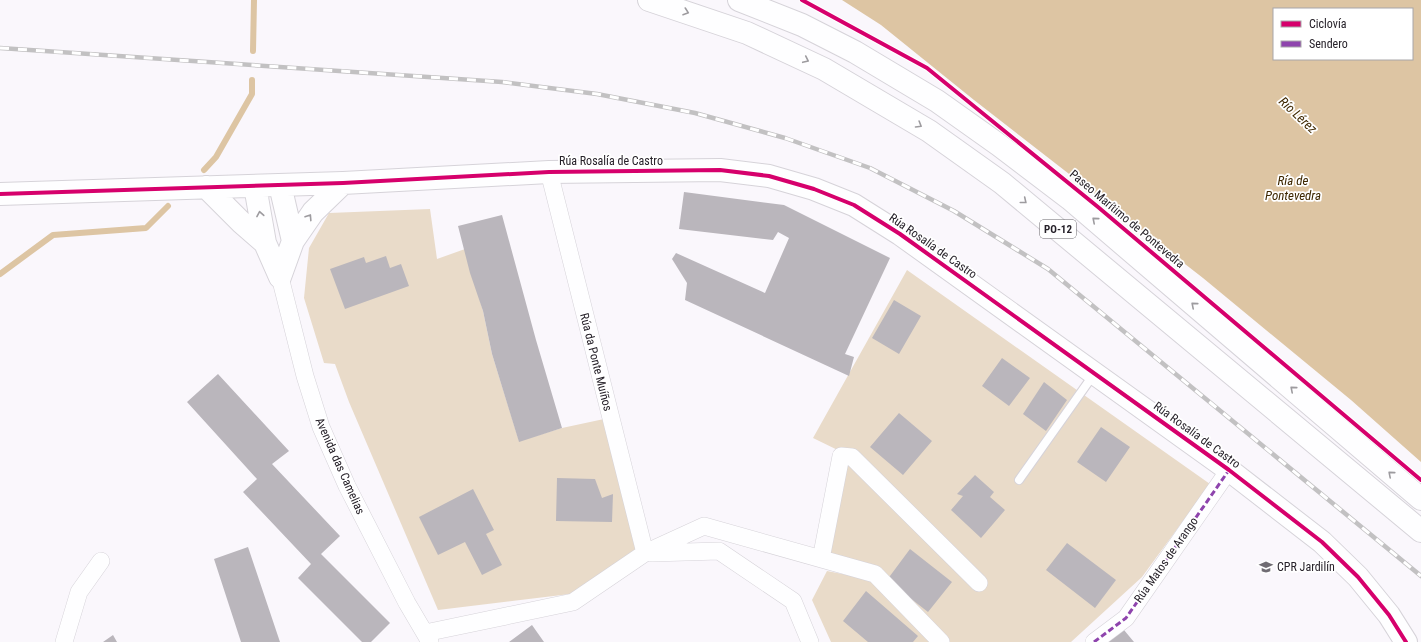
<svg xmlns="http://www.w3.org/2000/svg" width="1421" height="642" viewBox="0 0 1421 642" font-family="'Roboto Condensed',sans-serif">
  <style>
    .green { fill: #e9dbc9 }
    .water { fill: #ddc5a3; fill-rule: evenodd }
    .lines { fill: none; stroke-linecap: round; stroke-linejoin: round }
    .stream { stroke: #ddc5a3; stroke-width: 6 }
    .building { fill: #bab6bc }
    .lane-casing { stroke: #d6d3d9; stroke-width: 10 }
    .street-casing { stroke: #d6d3d9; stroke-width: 18 }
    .primary-casing { stroke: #d6d3d9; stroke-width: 24 }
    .highway-casing { stroke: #d6d3d9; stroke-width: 24 }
    .lane { stroke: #fefeff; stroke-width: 8 }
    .street { stroke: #fefeff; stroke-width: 17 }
    .primary { stroke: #fefeff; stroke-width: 22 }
    .highway { stroke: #fefeff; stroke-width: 22 }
    .rail-casing { stroke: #c2c1c2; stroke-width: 4.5 }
    .rail { stroke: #fff; stroke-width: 3; stroke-dasharray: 9; stroke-linecap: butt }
    .quiet { stroke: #8e44ad; stroke-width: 3; stroke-dasharray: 6 3; stroke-linecap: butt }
    .cycleway-casing { stroke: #fff; stroke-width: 6 }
    .cycleway { stroke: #d6006c; stroke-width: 4 }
    .oneway { stroke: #9d9b9f }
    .labels { text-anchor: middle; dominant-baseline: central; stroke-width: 3.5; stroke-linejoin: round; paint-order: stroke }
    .shield { fill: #fff; stroke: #676469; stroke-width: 1 }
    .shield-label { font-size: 11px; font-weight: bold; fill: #262129 }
    .street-label { font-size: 12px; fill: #262129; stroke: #fff }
    .poi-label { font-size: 12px; fill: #262129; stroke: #fff; text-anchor: start }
    .water-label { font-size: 13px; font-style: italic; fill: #3d2700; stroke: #fff }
  </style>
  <rect width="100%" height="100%" fill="#faf7fc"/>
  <!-- green -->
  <path class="green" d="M430,209L437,259L465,249L483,311L492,354L519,441L562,428L604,419L638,551L570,594L438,610L349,402L335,364L324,363L304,298L309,248L329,213Z
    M907,270L1210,484L1142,577L1071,642H948L878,570L828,556L844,463L852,457L813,438Z
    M827,571L868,579L933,642H831L812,600Z"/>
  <!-- water -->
  <path class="water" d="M842,0H1421V462L1351,400L1203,278L974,100L881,25ZM1274,9H1412V59H1274Z"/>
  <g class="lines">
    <!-- stream -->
    <path class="stream" d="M253,51L254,0
      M204,170L216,157L252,94V80
      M0,274L53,235L146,228L168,206"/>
  </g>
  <!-- building -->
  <path class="building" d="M684,192L784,205L890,258L845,354L854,357L849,376L685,300L687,283L672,259L676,253L765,293L789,238L778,232L773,240L679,229Z
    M502,215L536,340L562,428L519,442L492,354L483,311L470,273L458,226Z
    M386,256L390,268L401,264L409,286L345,309L330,269L364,257L366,263Z
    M894,300L921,316L899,354L872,338Z
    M1002,358L1030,378L1009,406L982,386Z
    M218,374L289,451L272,464L340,536L321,554L390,623L371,642H362L298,578L311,564L243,492L257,479L187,402Z
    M1044,382L1067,400L1046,431L1023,414Z
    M899,413L932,441L903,475L870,447Z
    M1101,427L1130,447L1106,482L1077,462Z
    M975,475L994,492L990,497L1005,510L981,538L951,510L963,496L957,494Z
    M557,478L595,479L602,498L613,494L612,522L556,521Z
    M473,489L494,530L486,534L502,565L482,575L465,542L438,555L419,517Z
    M1067,543L1116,580L1095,608L1046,570Z
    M248,547L280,642H241L214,559Z
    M910,549L952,582L928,612L887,580Z
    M866,591L918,636L913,642H868L843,621Z
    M532,625L544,642H509Z
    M1124,630L1134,642H1108Z
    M113,635L117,642H103Z"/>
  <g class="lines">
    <!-- lane casing -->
    <g class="lane-casing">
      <path id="lane" d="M1019,480L1094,374"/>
    </g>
    <!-- street casing -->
    <g class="street-casing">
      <path id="street" d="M280,277L305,376L321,427L347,486L407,603L430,642
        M645,553L704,526L875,574L941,642
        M652,553L719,551L793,601L810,642
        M821,559L841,456L852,457L979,583
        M425,633L573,602L645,553L549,172
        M64,642L79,592L101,561
        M1094,642L1126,618L1229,470"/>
    </g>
    <!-- primary casing -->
    <g class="primary-casing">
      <path id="primary" d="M280,185L293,241
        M255,186L265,243L280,277
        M206,187L242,223L265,243
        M0,194L343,183L549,172L720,170L769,176L814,189L854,205L900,234L1229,470L1322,542L1358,577L1389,615L1406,642
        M280,277L293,241L313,212L343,183"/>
    </g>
    <!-- highway casing -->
    <g class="highway-casing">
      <path id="highway" d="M649,0L747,33L824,69L929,131L1002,183L1421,531
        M739,0L802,25L855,52L937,101L999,145L1070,199L1421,499"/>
    </g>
    <!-- lane -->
    <use href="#lane" class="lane"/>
    <!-- street -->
    <use href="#street" class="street"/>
    <!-- primary -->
    <use href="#primary" class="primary"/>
    <!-- highway -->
    <use href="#highway" class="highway"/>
    <!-- rail casing -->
    <g class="rail-casing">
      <path id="rail" d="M0,48L502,82L597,94L695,113L785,138L870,168L954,211L1048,269L1421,576"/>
    </g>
    <!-- rail -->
    <use href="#rail" class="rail"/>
    <!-- quiet -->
    <path class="quiet" d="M1094,642L1126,618L1229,470"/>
    <!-- cycleway casing -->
    <g class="cycleway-casing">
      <path id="cycleway" d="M802,0L927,68L1098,207L1421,480
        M0,194L343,183L549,172L720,170L769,176L814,189L854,205L900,234L1229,470L1322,542L1358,577L1389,615L1406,642"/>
    </g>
    <!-- cycleway -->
    <use href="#cycleway" class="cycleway"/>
  </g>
  <!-- one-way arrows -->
  <defs><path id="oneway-chevron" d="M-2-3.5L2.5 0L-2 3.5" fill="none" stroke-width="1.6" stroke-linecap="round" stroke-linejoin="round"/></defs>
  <g class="oneway">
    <use href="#oneway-chevron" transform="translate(686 12) rotate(19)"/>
    <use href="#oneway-chevron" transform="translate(806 60) rotate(25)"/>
    <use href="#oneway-chevron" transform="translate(919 125) rotate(31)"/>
    <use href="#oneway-chevron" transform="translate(1024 201) rotate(39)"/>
    <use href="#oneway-chevron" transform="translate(260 214) rotate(-100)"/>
    <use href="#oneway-chevron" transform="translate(309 217) rotate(-57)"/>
    <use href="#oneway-chevron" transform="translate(1095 220) rotate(-139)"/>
    <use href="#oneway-chevron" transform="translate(1194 305) rotate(-139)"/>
    <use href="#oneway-chevron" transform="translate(1293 389) rotate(-139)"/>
    <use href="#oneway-chevron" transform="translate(1391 474) rotate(-139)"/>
  </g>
  <!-- icons -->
  <defs>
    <g id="school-bare" transform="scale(1.08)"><path d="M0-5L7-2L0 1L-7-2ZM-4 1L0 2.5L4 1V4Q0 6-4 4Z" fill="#706c73" stroke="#fff" stroke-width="2.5" paint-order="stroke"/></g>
  </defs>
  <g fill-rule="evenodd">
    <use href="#school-bare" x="1266" y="567"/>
  </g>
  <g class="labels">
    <!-- shield labels -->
    <rect class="shield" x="1040" y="220" width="36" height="18" rx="3"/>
    <g class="shield-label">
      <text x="1058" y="229">PO-12</text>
    </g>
    <!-- street labels -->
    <g class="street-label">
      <text x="611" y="161">Rúa Rosalía de Castro</text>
      <text transform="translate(1127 219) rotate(40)">Paseo Marítimo de Pontevedra</text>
      <text transform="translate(933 246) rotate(35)">Rúa Rosalía de Castro</text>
      <text transform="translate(596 362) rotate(76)">Rúa da Ponte Muíños</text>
      <text transform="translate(1197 435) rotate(36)">Rúa Rosalía de Castro</text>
      <text transform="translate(340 466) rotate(66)">Avenida das Camelias</text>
      <text transform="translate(1166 560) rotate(-55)">Rúa Matos de Arango</text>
    </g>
    <!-- poi labels -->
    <g class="poi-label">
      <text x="1277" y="567">CPR Jardilín</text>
    </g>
    <!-- water labels -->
    <g class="water-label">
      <text transform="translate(1298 115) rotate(43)">Río Lérez</text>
      <text x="1293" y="180">Ría de<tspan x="1293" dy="15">Pontevedra</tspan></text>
    </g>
  </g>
  <!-- legend -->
  <rect x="1273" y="8" width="140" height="52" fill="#ffffff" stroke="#a8a6a9"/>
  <rect x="1281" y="21" width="20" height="6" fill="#d6006c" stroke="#a8a6a9"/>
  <text x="1309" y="28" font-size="12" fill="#262129">Ciclovía</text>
  <rect x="1281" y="41" width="20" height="6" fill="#8e44ad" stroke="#a8a6a9"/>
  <text x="1309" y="48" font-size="12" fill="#262129">Sendero</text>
</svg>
